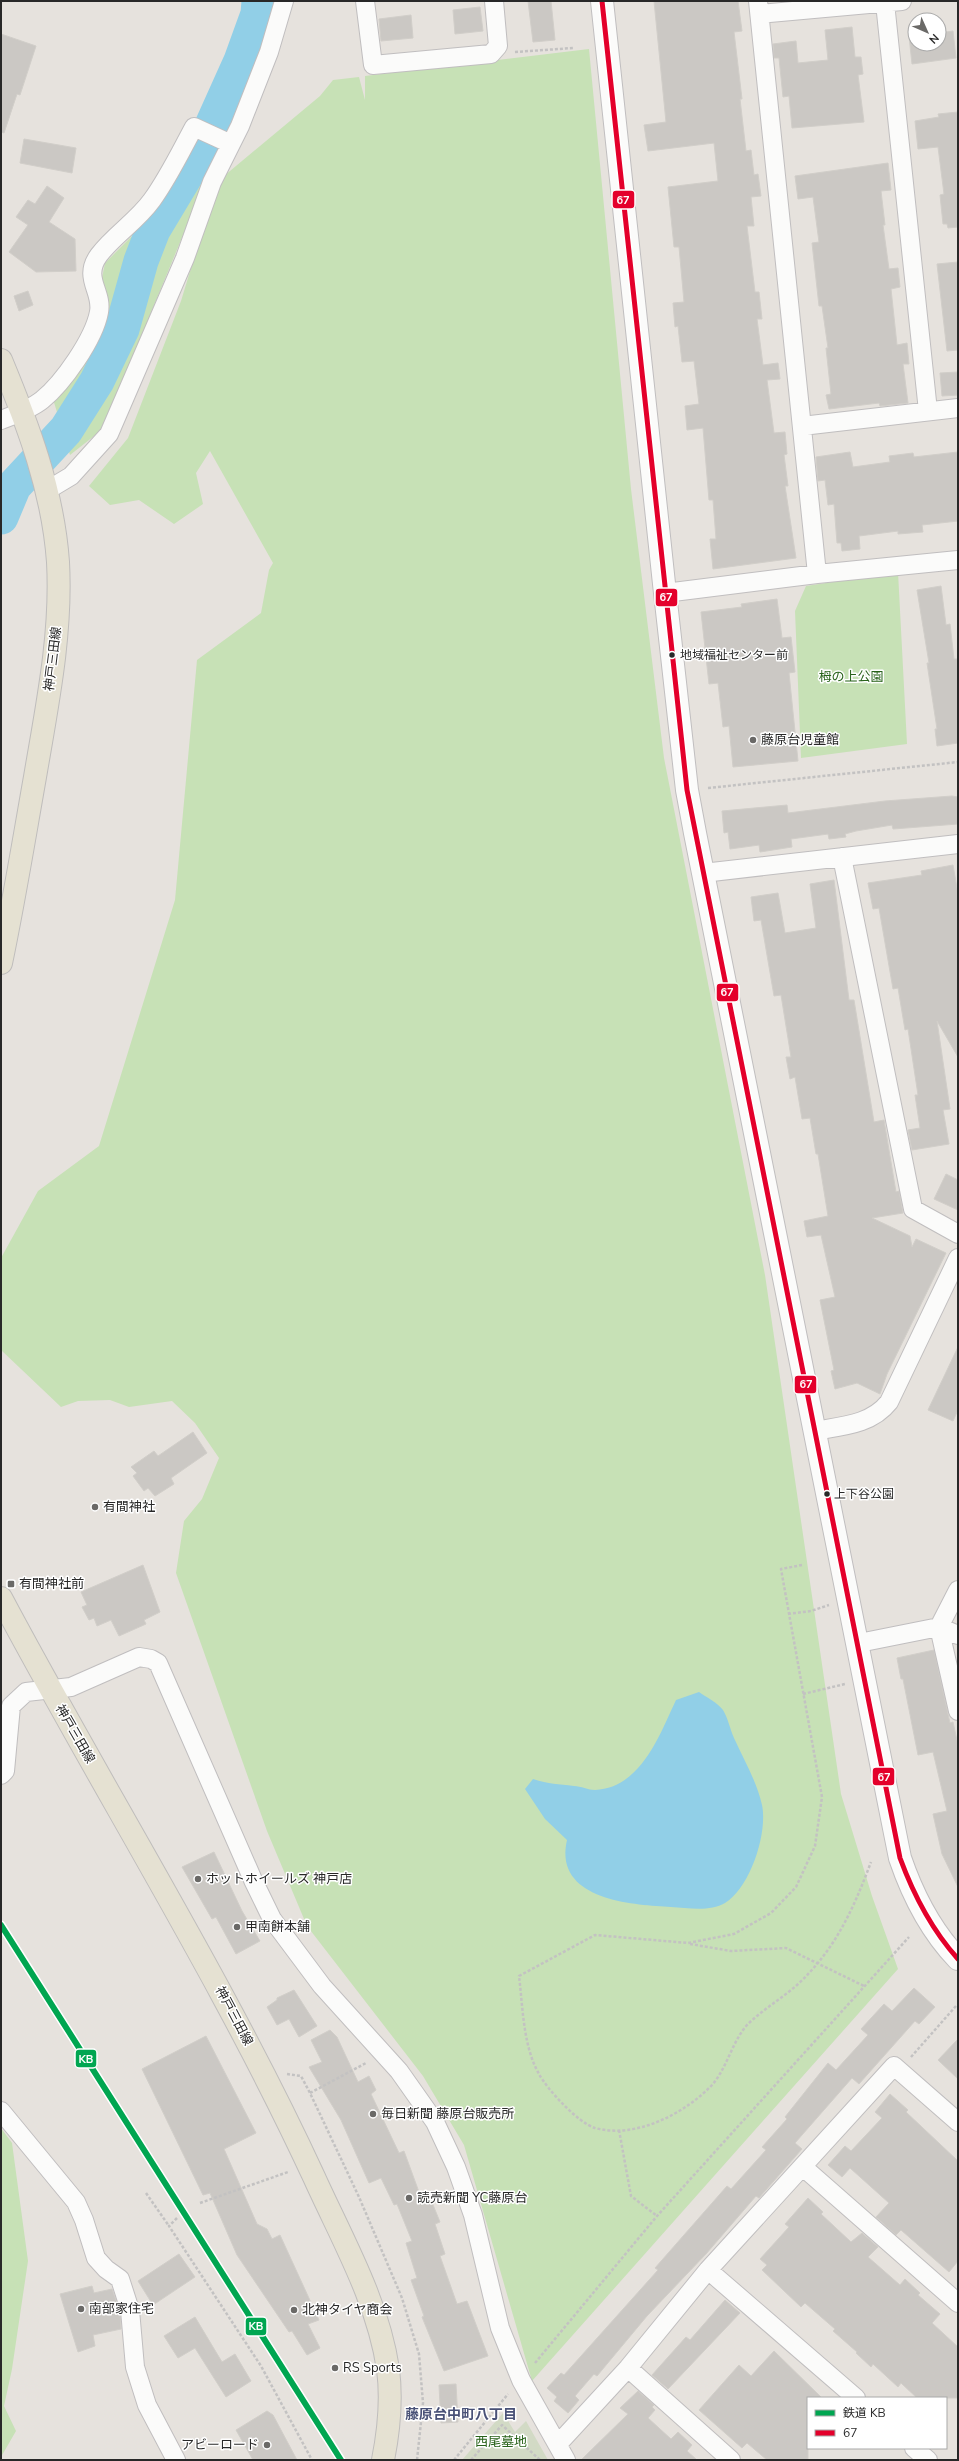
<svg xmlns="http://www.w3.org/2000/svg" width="959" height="2461" viewBox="0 0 959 2461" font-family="'Nunito Sans','Noto Sans JP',sans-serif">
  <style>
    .green { fill: #c7e1b6 }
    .cemetery { fill: #d2dac5 }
    .water { fill: #91cfe7 }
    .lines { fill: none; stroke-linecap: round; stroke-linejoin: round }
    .river { stroke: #91cfe7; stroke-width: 35 }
    .building { fill: #cbc8c4; stroke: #d1cec9 }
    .minor-casing { stroke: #c0bebf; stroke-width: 20 }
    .tertiary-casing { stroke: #c0bebf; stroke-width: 24 }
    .primary-casing { stroke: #bfbdbc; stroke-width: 24 }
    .path { stroke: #c3c2c2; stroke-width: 2.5; stroke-dasharray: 3 2; stroke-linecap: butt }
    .minor { stroke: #fbfbfa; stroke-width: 18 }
    .tertiary { stroke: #fbfbfa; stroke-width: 22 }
    .primary { stroke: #e5e1d2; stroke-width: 22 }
    .bus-1-casing { stroke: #fff; stroke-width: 8 }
    .bus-1 { stroke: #e4002b; stroke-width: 5 }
    .rail-1-casing { stroke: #fff; stroke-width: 9 }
    .rail-1 { stroke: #00a651; stroke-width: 6 }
    .bus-dot { fill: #282828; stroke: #fff; stroke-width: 1.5 }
    .poi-dot { fill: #6a6967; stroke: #fff; stroke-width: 1.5 }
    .labels { text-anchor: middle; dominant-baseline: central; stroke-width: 3; stroke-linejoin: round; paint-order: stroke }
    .bus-label { font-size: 12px; fill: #282828; stroke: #fff; text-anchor: start }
    .street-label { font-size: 13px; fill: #282828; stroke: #fff }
    .park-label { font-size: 13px; fill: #28621a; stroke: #fff }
    .poi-label { font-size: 13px; fill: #282828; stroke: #fff; text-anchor: start }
    .neighbourhood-label { font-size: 14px; font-weight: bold; fill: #495177; stroke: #fff }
    .line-badge { stroke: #fff; stroke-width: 1.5 }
    .badge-label { font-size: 11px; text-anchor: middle; font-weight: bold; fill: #fff }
  </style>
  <rect width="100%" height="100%" fill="#e6e2dd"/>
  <!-- green -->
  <path class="green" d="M589,49L631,489L664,758L765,1275L841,1794L872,1896L898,1969L532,2381L464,2145L423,2076L307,1926L267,1831L176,1573L184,1521L202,1499L219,1458L195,1423L172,1401L129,1407L110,1400L78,1401L61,1407L1,1350V1258L38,1191L99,1146L175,900L197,660L261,613L269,570L273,563L210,451L196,473L203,504L174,524L139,500L110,505L89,486L128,438L181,301L212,199L224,176L320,96L333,80L359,77L365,100V76Z
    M207,177L103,429L70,455L53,399L107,321L101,283L105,263L138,230L165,239L194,187Z
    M898,572L907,744L801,758L795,611L806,586Z
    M1,2128L12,2143L28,2261L12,2369L4,2406L16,2431L1,2457Z"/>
  <!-- cemetery -->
  <path class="cemetery" d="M503,2413L515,2432L526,2421L548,2460H462Z"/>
  <!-- water -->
  <path class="water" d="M699,1692C706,1697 718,1703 723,1710C728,1718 730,1729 734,1738C744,1760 757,1782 762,1805C768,1833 750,1888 725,1903C710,1912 688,1908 671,1907C632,1905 553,1900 567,1840L545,1819L525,1789L533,1779C549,1784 558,1784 574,1786C581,1786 588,1790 595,1790C641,1788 660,1734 676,1700Z"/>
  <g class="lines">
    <!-- river -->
    <path class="river" d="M1,517L14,486L66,430L97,381L122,329L141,261L153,230L201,150L241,61L258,14L259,1"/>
  </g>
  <!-- building -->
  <path class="building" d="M528,1H551L555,40L533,42Z
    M654,1H738L742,31L734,32L742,99H740L746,151L751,150L754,175L758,174L761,196L751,197L754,226H747L755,292H759L762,319H757L763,365L778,363L780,379L767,380L774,433L785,432L787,454L784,455L788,486H785L796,558L713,569L710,539H716L713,500H709L703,428L687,430L685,406L699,404L694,361L682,362L678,326L675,327L673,303L684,302L679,247H674L668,187L718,181L714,143L648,151L644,125L666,122Z
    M480,7L483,31L455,34L453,10Z
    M411,15L413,38L381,41L379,19Z
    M852,27L855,57H861L863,74L858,75L864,122L792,128L789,96L783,97L779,58H774L773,44L796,41L798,63L828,60L825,30Z
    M953,31L956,58L912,64L909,36L915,35V44H939V33Z
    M1,34L36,46L20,95L17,94L4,133L1,132Z
    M958,112V227L948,228L947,224H943L940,195L944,194L938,147L918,149L915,121L939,117L938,114Z
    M24,139L76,148L72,173L20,163Z
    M888,163L891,190L881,191L885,225H883L889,269L898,268L900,287L891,289L897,345L907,343L909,364H903L908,403L880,406L879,403L829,409L826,395L831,394L826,348H828L822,306H819L812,243L819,242L813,197L798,199L795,176Z
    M47,186L64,198L49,222L75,239L76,271L36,272L9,252L28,225L16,217L28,200L35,204Z
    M958,262V350L947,351L937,264Z
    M28,291L33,305L19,311L14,296Z
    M958,372V395L942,396L940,373Z
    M850,452L853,467L890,462L889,456L913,453L914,457L958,452V521L922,525L923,532L898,534V531L859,536L860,549L842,551L841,543H837L834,504L828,505L825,480L818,481L816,457Z
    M941,586L946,625L950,624L954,659H958V743L937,746L935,729H937L927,663H929L917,590Z
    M777,599L782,638L791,637L795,672L789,673L798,761L733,767L729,726L723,727L718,683L709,684L701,612L742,607L741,604Z
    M952,796L958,797V824L893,829L892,825L856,831L845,834L846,837L829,839L828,834L791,839L792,847L760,852L759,845L730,849L728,832L724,833L722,811L787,805L788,813L885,801Z
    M953,865L958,894V1057L937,1021L950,1109L943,1110L949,1144L912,1150L908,1130L920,1128L915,1095H918L908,1029L905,1030L898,988L893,989L879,908L873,909L868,883L922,875L921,871Z
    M834,880L849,1000H854L874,1122L884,1120L896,1192L899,1191L903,1213L872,1218L910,1236L912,1247L916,1239L946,1253L887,1374L880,1394L857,1383L835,1389L831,1371L834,1370L820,1300L835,1297L821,1235L807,1237L804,1221L828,1216L818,1154H816L810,1118L802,1119L795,1077L790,1079L786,1057H791L781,995L774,996L761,920L754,921L751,897L778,893L785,933L816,928L810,884Z
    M946,1174L958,1180V1210L934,1199Z
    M958,1347V1410L953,1421L928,1410Z
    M193,1432L207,1453L171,1478L174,1484L155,1496L148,1488L144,1491L133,1476L137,1473L131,1467L154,1451L158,1456Z
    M143,1565L160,1612L144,1620L146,1624L119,1636L111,1620L97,1626L94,1618L89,1620L82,1607L87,1605L81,1592Z
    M934,1650L950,1723L953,1722L958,1745V1887L942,1854L933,1814L947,1811L933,1752L918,1755L903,1679H901L897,1658Z
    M214,1852L242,1911L260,1941L236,1954L216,1917L212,1919L182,1867Z
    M914,1988L935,2007L919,2024L915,2021L859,2084L852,2078L795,2143L802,2149L759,2198L756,2196L706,2254L647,2316L597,2376L594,2374L575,2396L579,2400L568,2413L554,2401L557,2397L547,2388L561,2373L564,2375L658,2270L655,2268L727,2186L731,2189L766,2150L762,2147L787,2119L785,2117L828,2063L836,2070L868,2035L861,2029L884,2004L892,2011Z
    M294,1990L317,2026L299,2037L289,2019L277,2025L267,2007L277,2000V1998Z
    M330,2030L337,2037L358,2082L369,2076L376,2090L371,2094L399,2153L404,2151L423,2203L431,2200L440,2222L435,2224L445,2254L440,2256L457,2304L467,2301L488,2356L444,2371L422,2317L424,2316L411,2280L417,2278L406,2243L412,2241L397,2204L394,2205L381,2178L369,2183L341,2120L309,2067L322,2062L311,2040Z
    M206,2036L256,2133L224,2149L257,2224L267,2229L272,2239L280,2235L319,2320L308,2324L320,2348L307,2355L292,2331L289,2332L237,2255L210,2193L203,2195L142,2069Z
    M958,2039V2079L938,2060Z
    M890,2094L908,2110L906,2112L958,2161V2261L949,2272L901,2230L896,2235L876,2217L889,2203L850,2168L842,2177L828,2165L845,2146L851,2151L882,2118L875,2112Z
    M808,2198L823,2212L821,2214L851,2242L862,2233L878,2247L868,2257L900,2285L905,2279L920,2293L918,2295L940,2314L932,2323L958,2347V2398H917L901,2383L898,2387L873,2364L871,2367L856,2353L857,2352L833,2331L835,2329L805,2303L801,2307L762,2270L767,2265L760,2259L789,2227L785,2224Z
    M179,2254L195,2277L153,2305L138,2281Z
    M92,2286L94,2293L112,2289L120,2312L121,2329L93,2335L95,2346L78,2352L60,2294Z
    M725,2300L740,2313L668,2389L652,2375L686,2337L690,2340Z
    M195,2317L222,2362L235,2354L251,2381L226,2397L195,2348L178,2358L164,2336Z
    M774,2351L822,2398H808V2460H767L747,2443L742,2448L699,2410L739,2365L751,2376Z
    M456,2384L458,2422L441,2423L439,2385Z
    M638,2391L654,2405L652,2407L655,2410L648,2418L671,2439L678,2432L692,2445L687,2451L697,2460H581L628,2414L620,2408Z
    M267,2411L273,2415L297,2460H253L236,2430Z"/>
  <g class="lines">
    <!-- minor casing -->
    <g class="minor-casing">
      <path id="minor" d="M365,1L373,65L491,54L498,46L494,1
        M758,1L817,574
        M885,3L928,411
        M760,14L902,1
        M1,420C14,415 31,409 42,400C63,383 94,339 99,312C103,291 82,278 99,255C114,235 137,221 152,200C168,178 181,151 194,127L231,144
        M802,426L958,408
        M46,491L71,476L109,434L185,258L212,182L240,126L269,52L284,1
        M665,593L817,574L958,560
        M842,857L913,1209L958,1234
        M703,873L958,844
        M814,1431C841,1426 871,1425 889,1402L958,1258
        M939,1627L958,1711
        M939,1627L958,1635
        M859,1643L939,1627L958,1590
        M1,1775L5,1771L11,1706L26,1692L71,1687L139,1657L151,1659L158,1663L253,1880L272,1919L322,1986L399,2071L435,2122L456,2167L473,2215L500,2328L521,2380L566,2460
        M1,2111L76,2202L84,2220L96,2258L106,2269L120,2279L130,2310L135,2367L147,2405L176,2460
        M803,2167L958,2303
        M708,2270L856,2398
        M628,2368L731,2460
        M558,2444L628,2368L708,2270L894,2066L958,2122
        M914,2448L928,2460"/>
    </g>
    <!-- tertiary casing -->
    <g class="tertiary-casing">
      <path id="tertiary" d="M602,1L665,593L687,790L695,833L900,1858C913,1896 930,1930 958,1959"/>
    </g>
    <!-- primary casing -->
    <g class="primary-casing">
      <path id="primary" d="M1,360C28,425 53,491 58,562C62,634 47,706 35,777C24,839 14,901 1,963
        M1,1598C104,1792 222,1978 314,2177C342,2239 378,2301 388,2369C392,2400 389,2430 383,2460"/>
    </g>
    <!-- path -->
    <path class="path" d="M515,52L573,48
      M708,788L958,762
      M802,1565L781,1569L822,1797L815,1846L796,1887L771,1913L734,1934L688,1943L595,1935L519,1976C523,2008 523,2046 539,2074C547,2089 578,2123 595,2128C636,2139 684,2114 712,2085C727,2068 732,2042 747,2025C762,2010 781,1999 797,1985C835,1950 853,1910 871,1862
      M788,1614L811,1611L829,1605
      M803,1694L845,1684
      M690,1944L731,1951L786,1948L864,1986
      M40,1992L45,1988
      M911,2057L956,2006
      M287,2074L301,2076L310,2093L359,2197L402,2298L419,2354L423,2403L417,2460
      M310,2093L366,2063
      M619,2130L631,2196L657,2216
      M146,2193L169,2226
      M200,2203L288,2172
      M177,2218L169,2226L261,2366L312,2460
      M535,2363L657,2216L909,1937
      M454,2460L508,2394
      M471,2460L502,2425L540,2460"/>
    <!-- minor -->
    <use href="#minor" class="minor"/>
    <!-- tertiary -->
    <use href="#tertiary" class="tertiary"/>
    <!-- primary -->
    <use href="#primary" class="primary"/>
    <!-- bus-1 casing -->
    <g class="bus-1-casing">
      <path id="bus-1" d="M602,1L687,790L900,1858C914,1896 931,1929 958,1959"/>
    </g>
    <!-- bus-1 -->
    <use href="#bus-1" class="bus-1"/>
    <!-- rail-1 casing -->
    <g class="rail-1-casing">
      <path id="rail-1" d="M1,1925L341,2460"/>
    </g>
    <!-- rail-1 -->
    <use href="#rail-1" class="rail-1"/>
  </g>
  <!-- markers -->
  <g class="bus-dot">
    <circle cx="672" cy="655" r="3.5"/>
    <circle cx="827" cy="1494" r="3.5"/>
  </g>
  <g class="poi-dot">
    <circle cx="753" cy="740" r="4"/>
    <circle cx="95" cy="1507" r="4"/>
    <rect x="7" y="1580" width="8" height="8" rx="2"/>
    <circle cx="198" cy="1879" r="4"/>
    <circle cx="237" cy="1927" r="4"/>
    <circle cx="373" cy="2114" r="4"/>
    <circle cx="409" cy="2198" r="4"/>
    <circle cx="81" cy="2309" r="4"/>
    <circle cx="294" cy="2310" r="4"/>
    <circle cx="335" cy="2368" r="4"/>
    <circle cx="267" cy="2445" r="4"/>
  </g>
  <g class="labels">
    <!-- bus labels -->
    <g class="bus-label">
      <text x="680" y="655">地域福祉センター前</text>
      <text x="834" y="1494">上下谷公園</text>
    </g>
    <!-- street labels -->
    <g class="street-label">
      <text transform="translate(53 659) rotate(-83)">神戸三田線</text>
      <text transform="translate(75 1734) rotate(60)">神戸三田線</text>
      <text transform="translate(234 2016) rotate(62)">神戸三田線</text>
    </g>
    <!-- park labels -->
    <g class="park-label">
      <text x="851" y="677">栂の上公園</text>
      <text x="501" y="2442">西尾墓地</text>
    </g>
    <!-- poi labels -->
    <g class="poi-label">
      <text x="761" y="740">藤原台児童館</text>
      <text x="103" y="1507">有間神社</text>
      <text x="19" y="1584">有間神社前</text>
      <text x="206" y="1879">ホットホイールズ 神戸店</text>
      <text x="245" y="1927">甲南餅本舗</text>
      <text x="381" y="2114">毎日新聞 藤原台販売所</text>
      <text x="417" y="2198">読売新聞 YC藤原台</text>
      <text x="89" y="2309">南部家住宅</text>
      <text x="302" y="2310">北神タイヤ商会</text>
      <text x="343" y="2368">RS Sports</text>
      <text x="259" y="2445" text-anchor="end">アビーロード</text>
    </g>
    <!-- neighbourhood labels -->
    <g class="neighbourhood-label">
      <text x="461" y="2414">藤原台中町八丁目</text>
    </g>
  </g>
  <g class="line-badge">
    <rect x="612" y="190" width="23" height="19" rx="4" fill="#e4002b"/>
    <rect x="655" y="588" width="23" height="19" rx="4" fill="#e4002b"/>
    <rect x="716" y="983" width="23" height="19" rx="4" fill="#e4002b"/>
    <rect x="794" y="1375" width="23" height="19" rx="4" fill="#e4002b"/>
    <rect x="872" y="1767" width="23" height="19" rx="4" fill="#e4002b"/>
    <rect x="75" y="2049" width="22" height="19" rx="4" fill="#00a651"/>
    <rect x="245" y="2317" width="22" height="19" rx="4" fill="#00a651"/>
  </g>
  <g class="badge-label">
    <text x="623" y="204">67</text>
    <text x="666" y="601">67</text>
    <text x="727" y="996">67</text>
    <text x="806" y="1388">67</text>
    <text x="884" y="1781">67</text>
    <text x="86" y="2063">KB</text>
    <text x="256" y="2330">KB</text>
  </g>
  <!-- border -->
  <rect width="959" height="2461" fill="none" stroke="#282828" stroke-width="4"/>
  <!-- legend -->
  <rect x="807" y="2397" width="140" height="52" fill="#ffffff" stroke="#a9a9a9"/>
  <rect x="815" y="2410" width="20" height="6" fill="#00a651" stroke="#a9a9a9"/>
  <text x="843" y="2417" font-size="12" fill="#282828">鉄道 KB</text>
  <rect x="815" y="2430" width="20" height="6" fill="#e4002b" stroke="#a9a9a9"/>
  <text x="843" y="2437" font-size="12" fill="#282828">67</text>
  <!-- north arrow -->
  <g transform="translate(927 32) rotate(135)"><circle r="19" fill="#ffffff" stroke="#a9a9a9"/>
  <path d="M0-3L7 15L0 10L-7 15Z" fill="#6a6967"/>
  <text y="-6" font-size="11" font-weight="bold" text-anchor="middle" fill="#282828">N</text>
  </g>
</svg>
